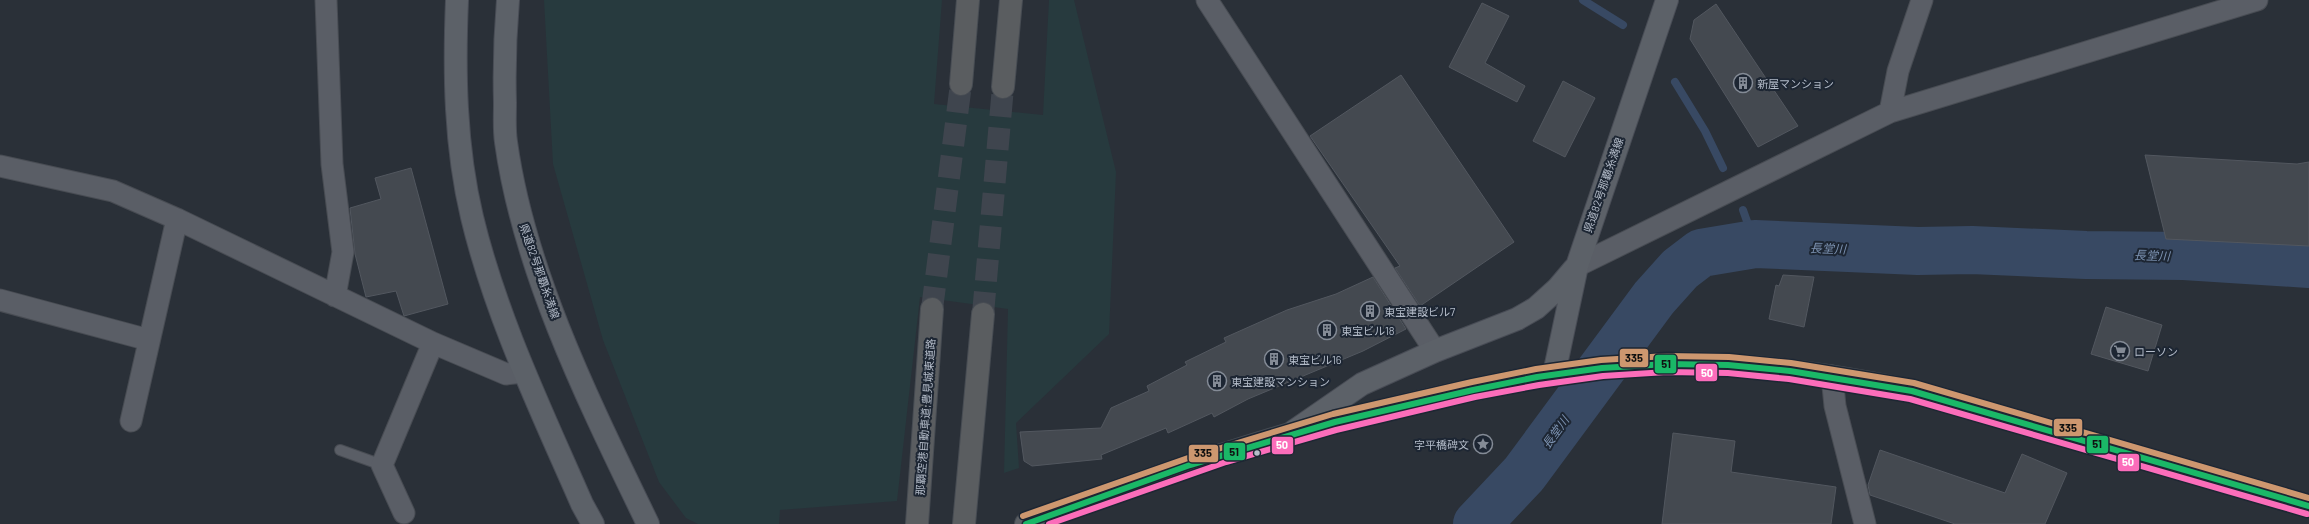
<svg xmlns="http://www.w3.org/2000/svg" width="2309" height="524" viewBox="0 0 2309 524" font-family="Barlow,'Noto Sans JP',sans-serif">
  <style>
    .green { fill: #273a3e }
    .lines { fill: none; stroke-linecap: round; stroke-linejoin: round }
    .stream { stroke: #384963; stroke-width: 8 }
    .river { stroke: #384963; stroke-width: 48 }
    .building { fill: #444950; stroke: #52575f }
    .motorway-tunnel { stroke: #3f454e; stroke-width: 22; stroke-dasharray: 22 11; stroke-linecap: butt }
    .service-casing { stroke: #484c53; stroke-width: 12 }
    .minor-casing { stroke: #484c53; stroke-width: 23 }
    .primary-casing { stroke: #484c55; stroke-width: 24 }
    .trunk-casing { stroke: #474c53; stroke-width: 24 }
    .motorway-casing { stroke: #474c53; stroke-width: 24 }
    .service { stroke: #5a5e66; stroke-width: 10 }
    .minor { stroke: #5a5e66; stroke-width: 21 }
    .primary { stroke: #5c6168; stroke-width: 22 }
    .trunk { stroke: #5b5f64; stroke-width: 22 }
    .motorway { stroke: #5a5d60; stroke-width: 22 }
    .bus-1-casing { stroke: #1d2633; stroke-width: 9 }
    .bus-2-casing { stroke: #1d2633; stroke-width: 9 }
    .bus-3-casing { stroke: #1d2633; stroke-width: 9 }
    .bus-1 { stroke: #1ab867; stroke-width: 6 }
    .bus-2 { stroke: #fb6dba; stroke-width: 6 }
    .bus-3 { stroke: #cd976f; stroke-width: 6 }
    .bus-dot { fill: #b4bcc9; stroke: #1d2633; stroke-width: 1.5 }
    .labels { text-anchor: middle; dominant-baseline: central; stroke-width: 4; stroke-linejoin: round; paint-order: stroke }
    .poi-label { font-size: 11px; fill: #b4bcc9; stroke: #1d2633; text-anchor: start }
    .street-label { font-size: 11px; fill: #b4bcc9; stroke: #1d2633 }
    .water-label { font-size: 12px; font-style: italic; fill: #7c92b1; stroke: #1d2633 }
    .line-badge { stroke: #1d2633; stroke-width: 1.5 }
    .badge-label { font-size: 11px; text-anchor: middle; font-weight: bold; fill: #fff }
    .pale-badge-label { font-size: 11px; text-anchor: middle; font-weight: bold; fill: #111 }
  </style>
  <rect width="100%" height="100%" fill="#2a3038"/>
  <!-- green -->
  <path class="green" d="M544,0H942L934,104L1043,115L1049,0H1074L1116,172L1109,334L1016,423L1019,468L1004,473L1008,309L920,297L897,501L780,510L779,524H698L686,518L659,482L603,340L553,164Z"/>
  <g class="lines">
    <!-- stream -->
    <path class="stream" d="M1583,0L1623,25
      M1675,82L1705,131L1723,168
      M1743,210L1755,244"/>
    <!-- river -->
    <path class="river" d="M1477,524L1524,474L1654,298L1680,269L1701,253L1755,244L1918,251L1972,250L2086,255L2184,256L2309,264"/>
  </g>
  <!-- building -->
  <path class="building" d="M1482,3L1509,16L1485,63L1525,86L1517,102L1449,67Z
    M1716,4L1798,126L1758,147L1690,39L1694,20Z
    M1401,75L1514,242L1420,306L1395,268L1400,266L1310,136Z
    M1563,81L1595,98L1565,157L1533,141Z
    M2145,155L2297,164L2309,162V246L2166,239Z
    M411,168L448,304L404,316L396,291L366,297L355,254L350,208L381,199L375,178Z
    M1783,275L1814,277L1804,327L1769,319L1776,285L1779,286Z
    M1373,277L1406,329L1363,351L1248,399L1214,417L1212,413L1168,433L1166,428L1101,455L1102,459L1032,466L1024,461L1020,432L1101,428L1111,408L1149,391L1147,386L1187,365L1185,362L1226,342L1224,338L1287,310L1336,294Z
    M2106,307L2162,325L2148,371L2091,354Z
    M1673,433L1735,441L1731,472L1836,487L1831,524H1662Z
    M1880,450L2005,493L2022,454L2067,473L2045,524H1955L1870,495L1868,485Z"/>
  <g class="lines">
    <!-- motorway-tunnel -->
    <path class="motorway-tunnel" d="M932,309L961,84
      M983,314L1003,87"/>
    <!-- service casing -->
    <g class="service-casing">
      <path id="service" d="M340,450L382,465"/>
    </g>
    <!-- minor casing -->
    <g class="minor-casing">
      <path id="minor" d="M326,0L332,164L343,252L335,296
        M1207,0L1435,351
        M1890,112L1898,71L1922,0
        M0,166L113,191L177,219L433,343L506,374L523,372
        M1577,266L1890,112L2257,0
        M0,300L149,340
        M1832,376L1835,406L1865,524
        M131,421L177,219
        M404,513L382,465L433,343"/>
    </g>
    <!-- primary casing -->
    <g class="primary-casing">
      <path id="primary" d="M457,0C454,72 455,146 472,217C496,317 541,410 582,504L593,524
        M508,0C505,35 504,68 505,103C505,116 504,129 506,142C524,273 591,406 648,524
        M1554,374L1577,266L1667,0
        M1294,431L1362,384L1435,351L1517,319L1536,308L1557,289L1574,269"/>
    </g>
    <!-- trunk casing -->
    <g class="trunk-casing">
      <path id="trunk" d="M1026,524C1113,492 1201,460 1290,434C1329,422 1370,414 1410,404C1494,384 1580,366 1667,364C1749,362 1831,375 1912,391L2309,506"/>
    </g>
    <!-- motorway casing -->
    <g class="motorway-casing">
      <path id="motorway" d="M961,84L968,0
        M1003,87L1011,0
        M917,524L932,309
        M964,524L983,314"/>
    </g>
    <!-- service -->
    <use href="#service" class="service"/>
    <!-- minor -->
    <use href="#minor" class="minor"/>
    <!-- primary -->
    <use href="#primary" class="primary"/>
    <!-- trunk -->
    <use href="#trunk" class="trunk"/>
    <!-- motorway -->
    <use href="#motorway" class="motorway"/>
    <!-- bus-1 casing -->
    <g class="bus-1-casing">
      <path id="bus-1" d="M1026,524L1190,465L1335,422L1473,390L1537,377L1602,368L1667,364L1728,365L1790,371L1912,391L2309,506"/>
    </g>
    <!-- bus-2 casing -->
    <g class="bus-2-casing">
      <path id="bus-2" d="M1049,524L1226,462L1336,430L1475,397L1539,385L1603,376L1667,372L1728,373L1789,379L1910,399L2307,514"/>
    </g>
    <!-- bus-3 casing -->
    <g class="bus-3-casing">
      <path id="bus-3" d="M1023,516L1188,458L1333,414L1472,382L1536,369L1601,360L1667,356L1729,357L1791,363L1914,383L2309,498"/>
    </g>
    <!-- bus-1 -->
    <use href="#bus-1" class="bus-1"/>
    <!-- bus-2 -->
    <use href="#bus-2" class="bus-2"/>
    <!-- bus-3 -->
    <use href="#bus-3" class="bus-3"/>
  </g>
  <!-- icons -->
  <defs>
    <g id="building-ring" transform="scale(1)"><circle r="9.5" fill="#1d2633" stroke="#848b96" stroke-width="1.5"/><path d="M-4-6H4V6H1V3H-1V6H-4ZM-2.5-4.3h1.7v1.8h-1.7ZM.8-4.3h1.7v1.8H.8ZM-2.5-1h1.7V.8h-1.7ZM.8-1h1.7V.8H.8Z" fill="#848b96"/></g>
    <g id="supermarket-ring" transform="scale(1)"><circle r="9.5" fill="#1d2633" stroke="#848b96" stroke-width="1.5"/><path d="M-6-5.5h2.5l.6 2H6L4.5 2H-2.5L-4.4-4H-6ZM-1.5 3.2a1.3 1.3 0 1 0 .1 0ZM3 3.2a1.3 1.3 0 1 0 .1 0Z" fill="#848b96"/></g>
    <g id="sight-ring" transform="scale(1)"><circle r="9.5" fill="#1d2633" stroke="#848b96" stroke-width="1.5"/><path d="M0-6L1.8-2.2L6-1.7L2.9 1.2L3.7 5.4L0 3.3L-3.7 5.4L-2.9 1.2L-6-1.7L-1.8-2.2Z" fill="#848b96"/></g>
  </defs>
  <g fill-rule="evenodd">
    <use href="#building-ring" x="1743" y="83"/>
    <use href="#building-ring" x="1370" y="311"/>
    <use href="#building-ring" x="1327" y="330"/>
    <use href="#supermarket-ring" x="2120" y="351"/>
    <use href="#building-ring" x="1274" y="359"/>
    <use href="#building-ring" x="1217" y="381"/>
    <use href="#sight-ring" x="1483" y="444"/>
  </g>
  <!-- markers -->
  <circle class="bus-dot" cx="1257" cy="453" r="3.5"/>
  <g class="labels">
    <!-- poi labels -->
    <g class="poi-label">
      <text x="1757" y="83">新屋マンション</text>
      <text x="1384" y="311">東宝建設ビル7</text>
      <text x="1341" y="330">東宝ビル18</text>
      <text x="2134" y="351">ローソン</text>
      <text x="1288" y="359">東宝ビル16</text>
      <text x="1231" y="381">東宝建設マンション</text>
      <text x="1469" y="444" text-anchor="end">字平橋碑文</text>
    </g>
    <!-- street labels -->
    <g class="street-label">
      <text transform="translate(1603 185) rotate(-71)">県道82号那覇糸満線</text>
      <text transform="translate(540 271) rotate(71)">県道82号那覇糸満線</text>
      <text transform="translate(925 417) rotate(-86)">那覇空港自動車道;豊見城東道路</text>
    </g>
    <!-- water labels -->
    <g class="water-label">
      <text transform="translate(1828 248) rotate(2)">長堂川</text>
      <text transform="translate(2152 255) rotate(2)">長堂川</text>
      <text transform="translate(1555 432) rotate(-54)">長堂川</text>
    </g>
  </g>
  <g class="line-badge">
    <rect x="1619" y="348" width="30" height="20" rx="4" fill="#cd976f"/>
    <rect x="1654" y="354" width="23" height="20" rx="4" fill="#1ab867"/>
    <rect x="1695" y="363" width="23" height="19" rx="4" fill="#fb6dba"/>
    <rect x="2053" y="418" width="30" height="19" rx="4" fill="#cd976f"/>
    <rect x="2086" y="435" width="23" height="19" rx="4" fill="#1ab867"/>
    <rect x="1271" y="436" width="23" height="19" rx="4" fill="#fb6dba"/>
    <rect x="1223" y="442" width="23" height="19" rx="4" fill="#1ab867"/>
    <rect x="1188" y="444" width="31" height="19" rx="4" fill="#cd976f"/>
    <rect x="2117" y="453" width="23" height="19" rx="4" fill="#fb6dba"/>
  </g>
  <g class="badge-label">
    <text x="1707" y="377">50</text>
    <text x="1282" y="449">50</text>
    <text x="2128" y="466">50</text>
  </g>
  <g class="pale-badge-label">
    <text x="1634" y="362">335</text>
    <text x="1666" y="368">51</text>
    <text x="2068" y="432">335</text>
    <text x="2097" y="448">51</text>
    <text x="1234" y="456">51</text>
    <text x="1203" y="457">335</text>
  </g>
</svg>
